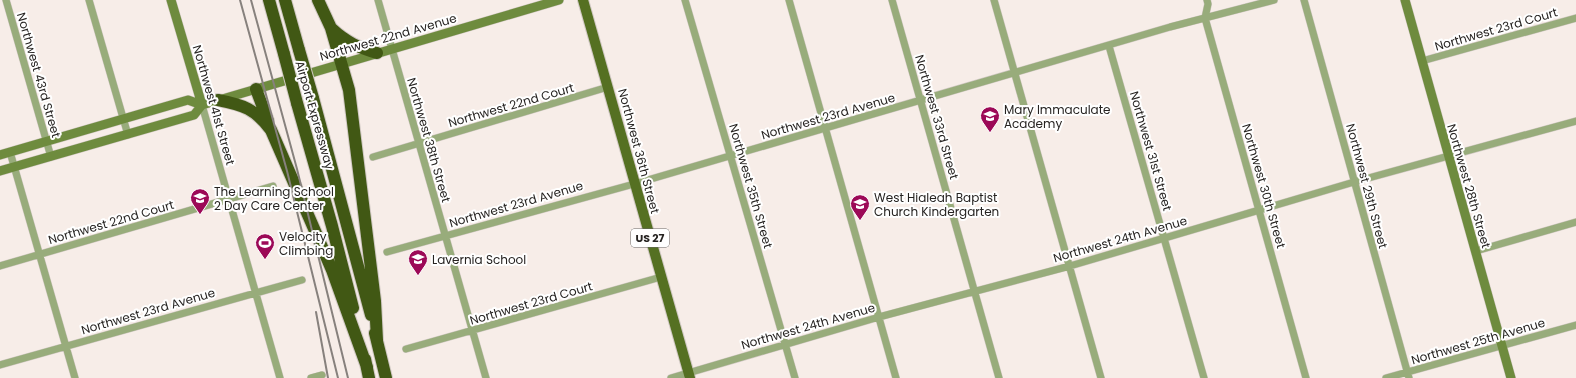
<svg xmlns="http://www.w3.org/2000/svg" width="1576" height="378" viewBox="0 0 1576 378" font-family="Poppins,sans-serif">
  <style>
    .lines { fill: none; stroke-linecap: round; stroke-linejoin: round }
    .street-casing { stroke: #d1c9c4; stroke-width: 8 }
    .secondary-casing { stroke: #d1c9c4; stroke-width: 10 }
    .primary-casing { stroke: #d1c9c4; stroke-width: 12 }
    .highway-casing { stroke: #d1c9c4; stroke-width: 14 }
    .street { stroke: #98ac7b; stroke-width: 7 }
    .secondary { stroke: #6e8b3e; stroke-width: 9 }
    .primary { stroke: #557022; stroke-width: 10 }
    .highway { stroke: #415814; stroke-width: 12 }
    .rail { stroke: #87817d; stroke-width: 2 }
    .highway-bridge-casing { stroke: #d1c9c4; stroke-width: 14; stroke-linecap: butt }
    .highway-bridge { stroke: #415814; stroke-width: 12 }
    .labels { text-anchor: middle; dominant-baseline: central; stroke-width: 4; stroke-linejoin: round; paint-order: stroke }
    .shield { fill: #fff; stroke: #676564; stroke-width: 1 }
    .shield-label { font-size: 11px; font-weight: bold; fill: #262321 }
    .street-label { font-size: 12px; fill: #262321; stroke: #fff }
    .poi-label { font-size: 12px; fill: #262321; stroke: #fff; text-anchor: start }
  </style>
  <rect width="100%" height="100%" fill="#f7ede8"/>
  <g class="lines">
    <!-- street casing -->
    <g class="street-casing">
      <path id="street" d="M6,0L51,157
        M89,0L128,135
        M378,0L486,378
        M685,0L795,378
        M789,0L896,378
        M892,0L999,378
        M994,0L1101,378
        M1207,0L1208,4L1205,18L1306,378
        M1304,0L1409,378
        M1109,46L1204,378
        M1422,61L1576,18
        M202,105L280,378
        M10,152L75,378
        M373,157L608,87
        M1476,251L1576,222
        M387,252L634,184L1170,27L1274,0
        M0,266L273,186
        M406,349L661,277
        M0,365L302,280
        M311,378L322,375
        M671,378L879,317L1070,266L1354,182L1576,121
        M1386,378L1576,325"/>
    </g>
    <!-- secondary casing -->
    <g class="secondary-casing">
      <path id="secondary" d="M171,0L202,105
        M1405,0L1511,378
        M0,155L188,100L202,105L559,0
        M0,171L194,115L202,105"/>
    </g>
    <!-- primary casing -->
    <g class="primary-casing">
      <path id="primary" d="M583,0L690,378"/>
    </g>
    <!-- highway casing -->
    <g class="highway-casing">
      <path id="highway" d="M269,0L284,54
        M285,0L299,50
        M318,0L331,28L349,90L375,301L377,340
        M332,29C346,42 359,48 377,53
        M256,89L268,121
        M313,98L371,315
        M218,100C244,105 255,109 271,130L332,270L367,367
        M297,103L332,226L353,308
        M375,333L386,378
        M365,359L369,378"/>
    </g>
    <!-- street -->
    <use href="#street" class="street"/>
    <!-- secondary -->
    <use href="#secondary" class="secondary"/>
    <!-- primary -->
    <use href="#primary" class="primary"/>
    <!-- highway -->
    <use href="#highway" class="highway"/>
    <!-- rail -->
    <path class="rail" d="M240,0L287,171L338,378
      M251,0L297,169L348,378
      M316,312L328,378"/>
    <!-- highway-bridge casing -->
    <g class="highway-bridge-casing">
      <path id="highway-bridge" d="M299,50L313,98
        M284,54L297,103"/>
    </g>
    <!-- highway-bridge -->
    <use href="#highway-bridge" class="highway-bridge"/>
  </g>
  <!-- icons -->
  <defs>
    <g id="school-pin" transform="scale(1)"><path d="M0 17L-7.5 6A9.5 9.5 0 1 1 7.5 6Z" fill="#9c0957" stroke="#fff"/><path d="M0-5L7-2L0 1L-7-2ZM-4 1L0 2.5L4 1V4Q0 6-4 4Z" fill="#fff"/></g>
    <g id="stadium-pin" transform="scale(1)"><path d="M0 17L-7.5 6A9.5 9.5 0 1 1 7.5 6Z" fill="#9c0957" stroke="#fff"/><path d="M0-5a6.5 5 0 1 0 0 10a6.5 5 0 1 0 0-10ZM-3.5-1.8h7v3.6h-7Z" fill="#fff"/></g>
  </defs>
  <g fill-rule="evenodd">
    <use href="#school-pin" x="990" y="116"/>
    <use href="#school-pin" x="200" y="198"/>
    <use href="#school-pin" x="860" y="204"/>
    <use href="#stadium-pin" x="265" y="243"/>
    <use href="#school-pin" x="418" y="259"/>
  </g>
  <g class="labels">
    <!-- shield labels -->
    <rect class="shield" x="631" y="229" width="38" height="18" rx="3"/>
    <g class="shield-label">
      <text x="650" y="238">US 27</text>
    </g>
    <!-- street labels -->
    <g class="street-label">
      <text transform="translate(1496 29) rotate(-16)">Northwest 23rd Court</text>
      <text transform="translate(388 37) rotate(-16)">Northwest 22nd Avenue</text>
      <text transform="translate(39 75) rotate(74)">Northwest 43rd Street</text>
      <text transform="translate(214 105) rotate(74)">Northwest 41st Street</text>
      <text transform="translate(511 105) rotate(-16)">Northwest 22nd Court</text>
      <text transform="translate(315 115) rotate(74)">Airport Expressway</text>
      <text transform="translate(828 116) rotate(-16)">Northwest 23rd Avenue</text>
      <text transform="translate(937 117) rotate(74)">Northwest 33rd Street</text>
      <text transform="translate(429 140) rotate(74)">Northwest 38th Street</text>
      <text transform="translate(639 151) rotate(75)">Northwest 36th Street</text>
      <text transform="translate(1151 151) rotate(74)">Northwest 31st Street</text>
      <text transform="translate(751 186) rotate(74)">Northwest 35th Street</text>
      <text transform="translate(1264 186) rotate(74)">Northwest 30th Street</text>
      <text transform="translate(1367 186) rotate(75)">Northwest 29th Street</text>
      <text transform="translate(1469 186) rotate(74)">Northwest 28th Street</text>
      <text transform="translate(516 204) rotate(-16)">Northwest 23rd Avenue</text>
      <text transform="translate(111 222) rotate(-16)">Northwest 22nd Court</text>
      <text transform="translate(1120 239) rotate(-16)">Northwest 24th Avenue</text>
      <text transform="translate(531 303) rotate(-16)">Northwest 23rd Court</text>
      <text transform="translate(148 311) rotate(-16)">Northwest 23rd Avenue</text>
      <text transform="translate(808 326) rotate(-16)">Northwest 24th Avenue</text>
      <text transform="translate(1478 341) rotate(-16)">Northwest 25th Avenue</text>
    </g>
    <!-- poi labels -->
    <g class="poi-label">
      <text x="1004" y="109">Mary Immaculate<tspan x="1004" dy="14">Academy</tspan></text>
      <text x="214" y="191">The Learning School<tspan x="214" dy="14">2 Day Care Center</tspan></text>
      <text x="874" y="197">West Hialeah Baptist<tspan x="874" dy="14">Church Kindergarten</tspan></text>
      <text x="279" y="236">Velocity<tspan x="279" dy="14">Climbing</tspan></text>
      <text x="432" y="259">Lavernia School</text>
    </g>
  </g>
</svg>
